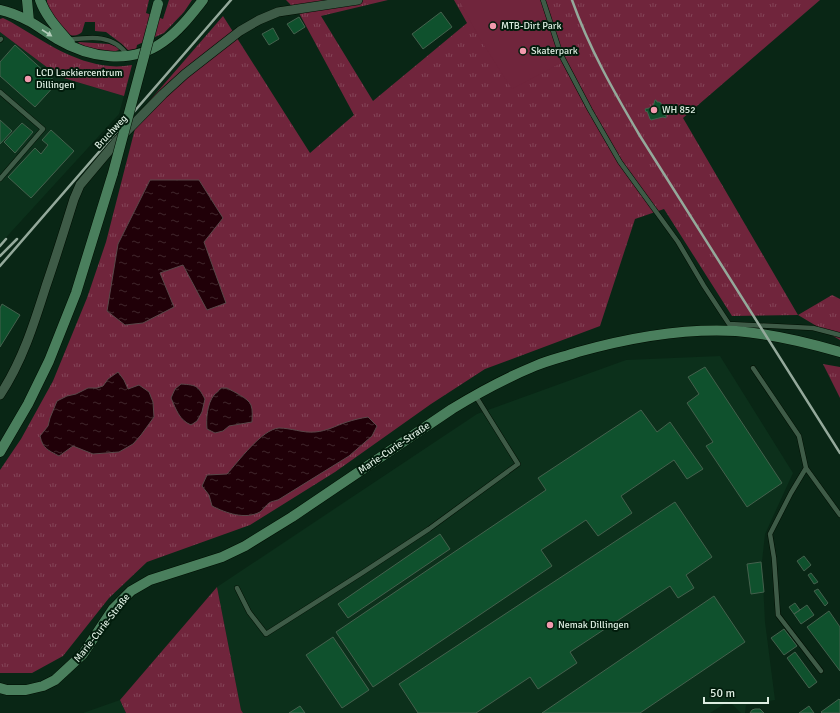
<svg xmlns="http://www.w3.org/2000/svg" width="840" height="713" viewBox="0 0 840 713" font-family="Signika,sans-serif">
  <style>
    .built { fill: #0c301b }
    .grass { fill: url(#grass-tufts) }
    .garden { fill: #70253c }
    .water { fill: url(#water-ripples); stroke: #594749 }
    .building { fill: #0f512d; stroke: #44614d }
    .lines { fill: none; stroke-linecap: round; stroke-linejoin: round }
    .lane-casing { stroke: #000e02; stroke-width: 5.5 }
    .street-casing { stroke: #000e02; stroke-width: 10 }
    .secondary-casing { stroke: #000e02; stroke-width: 11 }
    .lane { stroke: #3e5b47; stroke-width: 4.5 }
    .street { stroke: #3e5b47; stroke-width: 9 }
    .secondary { stroke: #4a7f5d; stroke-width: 10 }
    .rail { stroke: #94a99b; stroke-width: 2.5 }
    .secondary-bridge-casing { stroke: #000e02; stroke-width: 11; stroke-linecap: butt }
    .secondary-bridge { stroke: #4a7f5d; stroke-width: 10 }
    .oneway { fill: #b1ccb9 }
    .poi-dot { fill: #f29aae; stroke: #021c0c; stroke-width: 1.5 }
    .labels { text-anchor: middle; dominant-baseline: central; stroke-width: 4; stroke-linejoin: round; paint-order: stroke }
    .poi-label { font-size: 10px; fill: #ddede1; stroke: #021c0c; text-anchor: start }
    .street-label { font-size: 10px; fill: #ddede1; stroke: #021c0c }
  </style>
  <defs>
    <pattern id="grass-tufts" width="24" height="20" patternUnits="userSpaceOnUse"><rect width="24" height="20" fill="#70253c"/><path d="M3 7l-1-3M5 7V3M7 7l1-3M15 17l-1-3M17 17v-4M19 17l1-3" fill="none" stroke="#844558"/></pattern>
    <pattern id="water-ripples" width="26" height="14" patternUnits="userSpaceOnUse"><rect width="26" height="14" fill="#200008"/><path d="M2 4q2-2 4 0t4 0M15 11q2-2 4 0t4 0" fill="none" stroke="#40262c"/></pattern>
  </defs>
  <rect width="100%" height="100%" fill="#092615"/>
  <!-- built -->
  <path class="built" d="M0,32L60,77L124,96L119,114L0,244Z
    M720,356L793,473L765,534L762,562L765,622L775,700L746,705L745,713H741L729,701L710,713H243L241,710L217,587L477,414L626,360Z
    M120,700L126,713H83Z"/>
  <!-- grass -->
  <path class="grass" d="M47,0H149L146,13L163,19L169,0H192L184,12L164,33L137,45L136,50L129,51L122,44L106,32L95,31V22H85L82,32C78,36 72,37 67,33C60,29 46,8 47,0Z
    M286,0H388L321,16L373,101L467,23L454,0H820L683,118L798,315L832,295L840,299V340L798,315L732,316L664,209L635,219L600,326L485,369L431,404L335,472L250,525L147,562L109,598L63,656L32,673H0V470L21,439L53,381L87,298L106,242L139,113L223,16L310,153L354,115L299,13Z
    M3,18L11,22C42,40 73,63 110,66C117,67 125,66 132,65L124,96L60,77L0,32V19Z
    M79,42L109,44L118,47L119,50C107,55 89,49 78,43Z
    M823,364L840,367V398Z
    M217,587L241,710L243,713H126L120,700Z"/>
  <!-- garden -->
  <path class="garden" d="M459,0H541L561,63L512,89L480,39Z"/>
  <!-- water -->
  <path class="water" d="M150,180H199L223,218L204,242L226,303L207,310L183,265L160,273L174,307L143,323L125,325L107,311L118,244Z
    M118,372L124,380L128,389L139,385L149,392L153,402L154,417L141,435L133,444L119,452L93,454L73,446L59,456C48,450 43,449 40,436L48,426L50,418L57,401L67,396L76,394L88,388H97L103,386L108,379Z
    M181,384C197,385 198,386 205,399L202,412L197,421L191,425C179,420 176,409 171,398L175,389Z
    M221,388H227C234,392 248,398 251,405C253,410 252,417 252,422L229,426L223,431L215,433L207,429C206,419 207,404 214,395C216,393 219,391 221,388Z
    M368,417L377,426L372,436L349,456L278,500C275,501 272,501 269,503C266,505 264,509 260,512C245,520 226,513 212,506L209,495L202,486L207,475L227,474C238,462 262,429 279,428C291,428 302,433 315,432C327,431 335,426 347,422C353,420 361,418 368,417Z"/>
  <!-- building -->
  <path class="building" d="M441,12L452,27L423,49L412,34Z
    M299,17L305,27L294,34L287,24Z
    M273,28L279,39L269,45L262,34Z
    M15,45L57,83L35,107L0,76V62Z
    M655,100H656L657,102H659L661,103L664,115H666V118L663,117L651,120L650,119L647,111L646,112L645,109L653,107Z
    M0,120L12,131L0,144Z
    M22,123L33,132L15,153L4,142Z
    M51,130L74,151L31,198L8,177L35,148L41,154L48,145L42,140Z
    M2,304L20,315L0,347V308Z
    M705,367L782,483L747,507L706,446L713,442L687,403L699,394L688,377Z
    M641,410L657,432L670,422L703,469L687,479L674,460L621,496L632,513L598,536L586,520L541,550L552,566L373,687L336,632L546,490L538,478Z
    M675,502L712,557L686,575L694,588L678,598L670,586L570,652L577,663L538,689L530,677L476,713H418L399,684Z
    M440,534L450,549L348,618L338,604Z
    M804,556L811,565L804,571L797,561Z
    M761,562L764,592L751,594L747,564Z
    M811,573L818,582L814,584L808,575Z
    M818,589L828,603L825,606L814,591Z
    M714,596L745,642L640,713H542Z
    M795,603L800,610L794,614L789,607Z
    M807,605L814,615L801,624L794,614Z
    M829,611L840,627V671L807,627Z
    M784,629L797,646L784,655L771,638Z
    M333,637L369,690L342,708L306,655Z
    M795,652L817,682L809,688L787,658Z
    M839,699L840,700V713H822L821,712Z
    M300,706L305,713H289Z
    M809,706L814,713H799Z
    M755,709H760L764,713H750L752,710Z"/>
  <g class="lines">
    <!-- lane casing -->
    <g class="lane-casing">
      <path id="lane" d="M543,0L561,55L590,110L620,162L678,242L704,286L729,324L813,328L840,335
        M0,40L1,39
        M68,40C91,37 114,34 128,56
        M0,92L43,129L0,179
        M753,368L799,436L806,468L840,515
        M806,468L791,493L770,534L774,558L778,615L821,671
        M237,588L249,612L266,634L362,573L429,529L518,464L475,395"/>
    </g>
    <!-- street casing -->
    <g class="street-casing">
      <path id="street" d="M0,395C22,362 34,324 46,286C56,257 65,228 74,199L80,185L117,141L163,94L185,74L240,31L259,20L278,12L358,0"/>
    </g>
    <!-- secondary casing -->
    <g class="secondary-casing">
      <path id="secondary" d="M27,0L29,21
        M40,0C46,17 59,30 70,43
        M0,10C10,12 19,16 29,21C38,26 47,33 57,39C89,58 131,65 163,42C179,31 191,15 203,0
        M0,452L28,404L49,361L76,293L113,173
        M0,688L7,690H26L43,686L55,680L68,668L83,654L113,609L131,591L150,580L222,557L245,546L292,517L452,409C478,393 506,378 535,366C549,360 563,357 578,352C628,338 684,328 736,331C772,334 806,342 840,352"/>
    </g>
    <!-- lane -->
    <use href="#lane" class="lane"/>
    <!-- street -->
    <use href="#street" class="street"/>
    <!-- secondary -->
    <use href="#secondary" class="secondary"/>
    <!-- rail -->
    <path class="rail" d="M572,0C589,48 614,92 640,136L840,453
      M0,246L6,239
      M0,256L17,239
      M0,266L231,0"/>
    <!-- secondary-bridge casing -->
    <g class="secondary-bridge-casing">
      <path id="secondary-bridge" d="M113,173L158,4"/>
    </g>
    <!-- secondary-bridge -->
    <use href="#secondary-bridge" class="secondary-bridge"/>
  </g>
  <!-- one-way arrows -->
  <defs><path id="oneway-solid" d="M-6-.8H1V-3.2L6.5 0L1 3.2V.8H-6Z"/></defs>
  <use class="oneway" href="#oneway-solid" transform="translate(47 33) rotate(33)"/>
  <!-- markers -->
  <g class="poi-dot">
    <circle cx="493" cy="26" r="4"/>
    <circle cx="523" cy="51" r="4"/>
    <circle cx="28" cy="79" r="4"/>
    <circle cx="654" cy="110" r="4"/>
    <circle cx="550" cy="625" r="4"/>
  </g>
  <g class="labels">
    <!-- poi labels -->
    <g class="poi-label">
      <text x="501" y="26">MTB-Dirt Park</text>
      <text x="531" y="51">Skaterpark</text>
      <text x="36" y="73">LCD Lackiercentrum<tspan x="36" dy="12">Dillingen</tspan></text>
      <text x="662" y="110">WH 852</text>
      <text x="558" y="625">Nemak Dillingen</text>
    </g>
    <!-- street labels -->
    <g class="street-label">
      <text transform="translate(111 132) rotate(-47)">Bruchweg</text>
      <text transform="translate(394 448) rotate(-34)">Marie-Curie-Straße</text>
      <text transform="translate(102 628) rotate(-52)">Marie-Curie-Straße</text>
    </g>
  </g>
  <!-- scale -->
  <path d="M704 697v6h64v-6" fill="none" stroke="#ddede1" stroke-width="2"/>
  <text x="710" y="697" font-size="12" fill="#ddede1" stroke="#021c0c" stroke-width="3" paint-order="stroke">50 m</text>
</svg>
